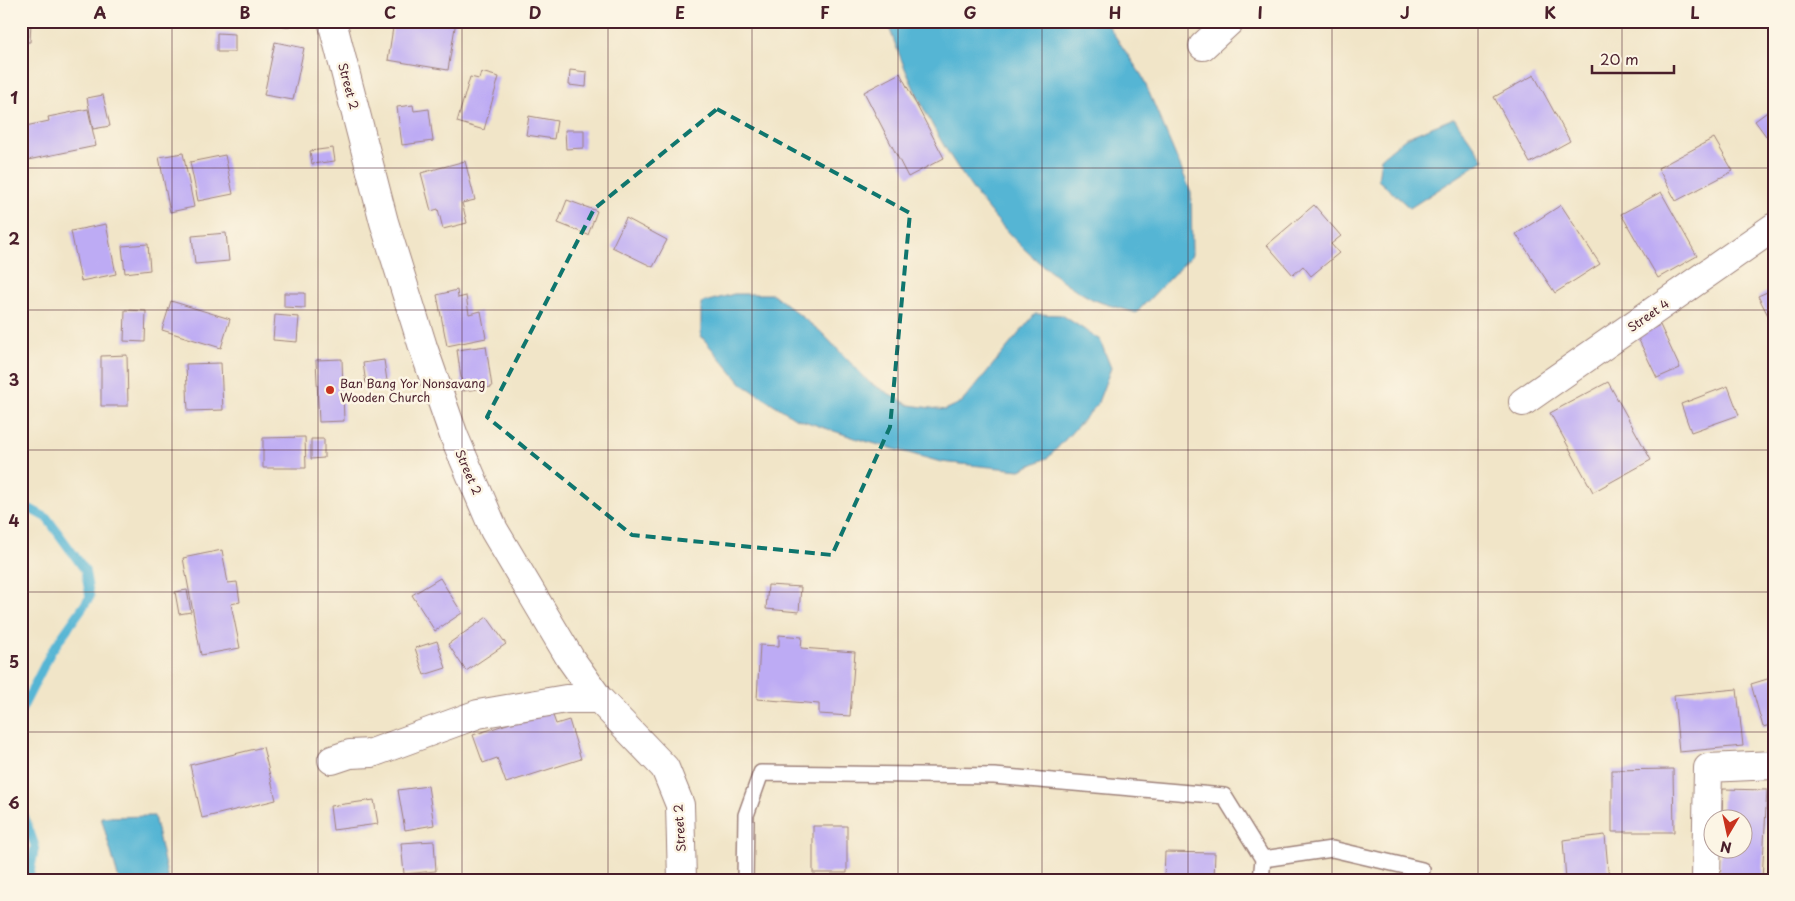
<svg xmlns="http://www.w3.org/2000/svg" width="1795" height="901" viewBox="0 0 1795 901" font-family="'Playpen Sans',sans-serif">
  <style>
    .water { fill: #55b5d4; stroke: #506a80 }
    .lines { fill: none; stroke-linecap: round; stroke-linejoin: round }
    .stream { stroke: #55b5d4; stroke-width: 9 }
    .building { fill: #bdabf4 }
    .service-casing { stroke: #9e827a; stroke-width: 18 }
    .minor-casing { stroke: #9e827a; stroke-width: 30 }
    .service { stroke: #fff; stroke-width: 15 }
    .minor { stroke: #fff; stroke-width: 28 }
    .marked { fill: none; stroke: #0f766e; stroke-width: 4; stroke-dasharray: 10 6; stroke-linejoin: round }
    .grid { fill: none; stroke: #4a1f2b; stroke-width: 1; stroke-opacity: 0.55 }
    .poi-dot { fill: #c8321e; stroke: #fcf5e5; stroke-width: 2 }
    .labels { text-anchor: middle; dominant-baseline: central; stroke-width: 5; stroke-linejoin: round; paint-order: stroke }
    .street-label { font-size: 12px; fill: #4a1f2b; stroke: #fcf5e5 }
    .poi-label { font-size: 12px; fill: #4a1f2b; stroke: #fcf5e5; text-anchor: start }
    .neatline { fill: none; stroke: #4a1f2b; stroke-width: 2 }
    .grid-label { font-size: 16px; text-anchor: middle; font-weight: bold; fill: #4a1f2b }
  </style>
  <rect width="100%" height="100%" fill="#fcf5e5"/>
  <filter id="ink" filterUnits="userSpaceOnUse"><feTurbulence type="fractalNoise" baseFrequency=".02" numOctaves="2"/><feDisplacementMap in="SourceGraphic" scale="10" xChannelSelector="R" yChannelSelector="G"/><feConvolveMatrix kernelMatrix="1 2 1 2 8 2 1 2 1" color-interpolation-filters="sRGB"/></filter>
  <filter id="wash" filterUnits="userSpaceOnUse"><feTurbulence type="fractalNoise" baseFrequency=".0096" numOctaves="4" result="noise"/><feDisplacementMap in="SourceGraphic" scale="20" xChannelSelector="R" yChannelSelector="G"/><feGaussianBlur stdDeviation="1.12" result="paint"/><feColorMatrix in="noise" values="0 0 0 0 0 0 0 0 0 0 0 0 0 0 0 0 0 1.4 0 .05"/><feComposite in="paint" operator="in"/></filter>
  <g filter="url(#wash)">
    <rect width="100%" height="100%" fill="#f1e5c8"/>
    <!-- water -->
    <path class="water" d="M887,21H1105L1142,76L1191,192L1192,255L1136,313C1122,308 1105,305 1092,299C993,246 922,125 887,21Z
      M1454,118L1484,160L1410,208L1378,180L1381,158L1405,138Z
      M734,294H773L821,332L870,383L909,405L945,410L962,402L1035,314L1062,315L1100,340L1111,368L1097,405L1049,457L1020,470L941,462L858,439L795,418L742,384L701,336V303Z
      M154,816L168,880H119L101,817Z"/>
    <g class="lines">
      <!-- stream -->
      <path class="stream" d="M21,504L47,518L85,570L90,597L51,652L21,711
        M21,807L35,846L29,878L26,880"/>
    </g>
    <g id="blocks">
      <!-- building -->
      <path class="building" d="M21,21H31L30,42H21Z
        M263,21H290L289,27Z
        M394,21H456L448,70L388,60Z
        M217,33L235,34V52H217Z
        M275,42L304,48L293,100L264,95Z
        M570,70L587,72L586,87L569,85Z
        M481,72L499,77L484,130L457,122L470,77L479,79Z
        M900,73L944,158L908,177L864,92Z
        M1534,75L1570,141L1530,163L1494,97Z
        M103,95L110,126L93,129L87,98Z
        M413,105L414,111L429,109L433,141L402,145L397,107Z
        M1774,107V147L1755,121Z
        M88,109L96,146L23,161L21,127L49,121L48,117Z
        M529,116L557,121L554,139L526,135Z
        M565,130H584V148L566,149Z
        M1714,138L1733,171L1676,201L1658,168Z
        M333,148L335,161L312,164L310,151Z
        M183,153L194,207L170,212L159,157Z
        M225,155L233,194L198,201L190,162Z
        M465,161L475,200L462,203L467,223L443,229L438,209L431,211L421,173Z
        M1661,192L1697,256L1658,278L1621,214Z
        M567,200L597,211L588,235L558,223Z
        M1314,205L1341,236L1331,244L1339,253L1311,276L1303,266L1293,275L1267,245Z
        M1561,205L1600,264L1555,293L1516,234Z
        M626,218L667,240L653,267L612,247Z
        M106,224L116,274L81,281L71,231Z
        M226,233L229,261L195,264L192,236Z
        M148,244L150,270L125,273L122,246Z
        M1774,289V327L1758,296Z
        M457,290L458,298L466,296L469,314L481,311L486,338L447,346L437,295Z
        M284,293H305V308L284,307Z
        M171,301L230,319L221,348L162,330Z
        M125,310L146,311L145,342L124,341Z
        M275,315L299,317L297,342L273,340Z
        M1660,325L1680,368L1657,378L1637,336Z
        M486,346L492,387L463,391L457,350Z
        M127,355L128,406H101V356Z
        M342,359L344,421L319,422L316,360Z
        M384,360L387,381L366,384L363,363Z
        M221,363L223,410L188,411L186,364Z
        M1608,382L1651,460L1593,492L1550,413Z
        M1728,386L1739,415L1691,432L1681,404Z
        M305,437L306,468H263V438Z
        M311,439H324V458L311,459Z
        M222,550L228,583L237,582L240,602L231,604L240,648L201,655L183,558Z
        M440,578L462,613L435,631L412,595Z
        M768,585L801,587L799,612L766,609Z
        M187,590L191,612L179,614L175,592Z
        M487,617L506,644L466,671L448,644Z
        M779,635L802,637L801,648L855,652L850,716L819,714V704L757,699L760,645L779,646Z
        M437,641L446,668L424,675L415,648Z
        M1774,677V724L1763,727L1751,684Z
        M1737,689L1743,746L1679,752L1674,695Z
        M551,710L556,724L569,720L581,759L506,783L497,758L483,763L473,735Z
        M263,747L276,800L202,818L190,765Z
        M1673,769L1674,832H1612V770Z
        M428,786L434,825L405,830L398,790Z
        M1723,789L1767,790L1762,880H1719L1721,848H1742V818H1722Z
        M374,800L378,824L333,830L330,806Z
        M813,826H847V873H813Z
        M1605,835L1609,880H1566L1563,840Z
        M434,841L436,871L404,874L401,843Z
        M1165,852L1215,853L1214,880H1164Z"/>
    </g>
  </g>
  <g filter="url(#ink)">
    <use href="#blocks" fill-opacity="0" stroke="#9e827a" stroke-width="1"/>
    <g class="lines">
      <!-- service casing -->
      <g class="service-casing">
        <path id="service" d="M1263,859L1332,849L1422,870
          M745,880L746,815L761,773L994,776L1224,796L1263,859L1261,880"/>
      </g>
      <!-- minor casing -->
      <g class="minor-casing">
        <path id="minor" d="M332,21L384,222L423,347L454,436L494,530L570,658L599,699L665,768L680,805L682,880
          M1203,46L1230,21
          M1523,402L1774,227
          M332,760L350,754L372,753L478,714L566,699H599
          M1706,880L1708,768L1774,765"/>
      </g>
      <!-- service -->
      <use href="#service" class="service"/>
      <!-- minor -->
      <use href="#minor" class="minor"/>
    </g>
  </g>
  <!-- marked area -->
  <path class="marked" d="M717,109L910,213L890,427L832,555L632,535L487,417L594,209Z"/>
  <!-- grid -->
  <path class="grid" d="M172,21V880M318,21V880M462,21V880M608,21V880M752,21V880M898,21V880M1042,21V880M1188,21V880M1332,21V880M1478,21V880M1622,21V880M21,168H1774M21,310H1774M21,450H1774M21,592H1774M21,732H1774"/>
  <!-- markers -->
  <circle class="poi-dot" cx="330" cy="390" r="5"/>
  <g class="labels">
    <!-- street labels -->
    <g class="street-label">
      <text transform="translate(349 86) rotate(75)">Street 2</text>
      <text transform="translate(1648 315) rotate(-35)">Street 4</text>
      <text transform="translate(469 472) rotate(67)">Street 2</text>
      <text transform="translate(679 828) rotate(-94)">Street 2</text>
    </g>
    <!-- poi labels -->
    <g class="poi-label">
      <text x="340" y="383">Ban Bang Yor Nonsavang<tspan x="340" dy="14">Wooden Church</tspan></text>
    </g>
  </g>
  <!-- margin -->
  <rect width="1795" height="901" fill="none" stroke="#fcf5e5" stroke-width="55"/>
  <!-- north arrow -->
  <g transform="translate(1728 834) rotate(189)"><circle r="24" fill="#fcf5e5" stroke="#b59f9b"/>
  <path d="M0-4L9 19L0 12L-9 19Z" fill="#c8321e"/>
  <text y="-8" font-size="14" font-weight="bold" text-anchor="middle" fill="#4a1f2b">N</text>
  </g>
  <!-- scale -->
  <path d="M1592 65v8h82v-8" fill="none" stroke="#4a1f2b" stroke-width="2.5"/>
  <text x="1600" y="65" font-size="15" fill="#4a1f2b" stroke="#fcf5e5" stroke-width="4" paint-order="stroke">20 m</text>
  <rect x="28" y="28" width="1740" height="846" class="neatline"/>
  <g class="grid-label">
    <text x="100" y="19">A</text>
    <text x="245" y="19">B</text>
    <text x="390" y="19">C</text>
    <text x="535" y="19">D</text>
    <text x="680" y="19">E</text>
    <text x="825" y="19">F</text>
    <text x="970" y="19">G</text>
    <text x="1115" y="19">H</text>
    <text x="1260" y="19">I</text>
    <text x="1405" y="19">J</text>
    <text x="1550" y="19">K</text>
    <text x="1695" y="19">L</text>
    <text x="14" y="104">1</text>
    <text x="14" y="245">2</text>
    <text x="14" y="386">3</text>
    <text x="14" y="527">4</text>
    <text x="14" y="668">5</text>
    <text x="14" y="809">6</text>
  </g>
</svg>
